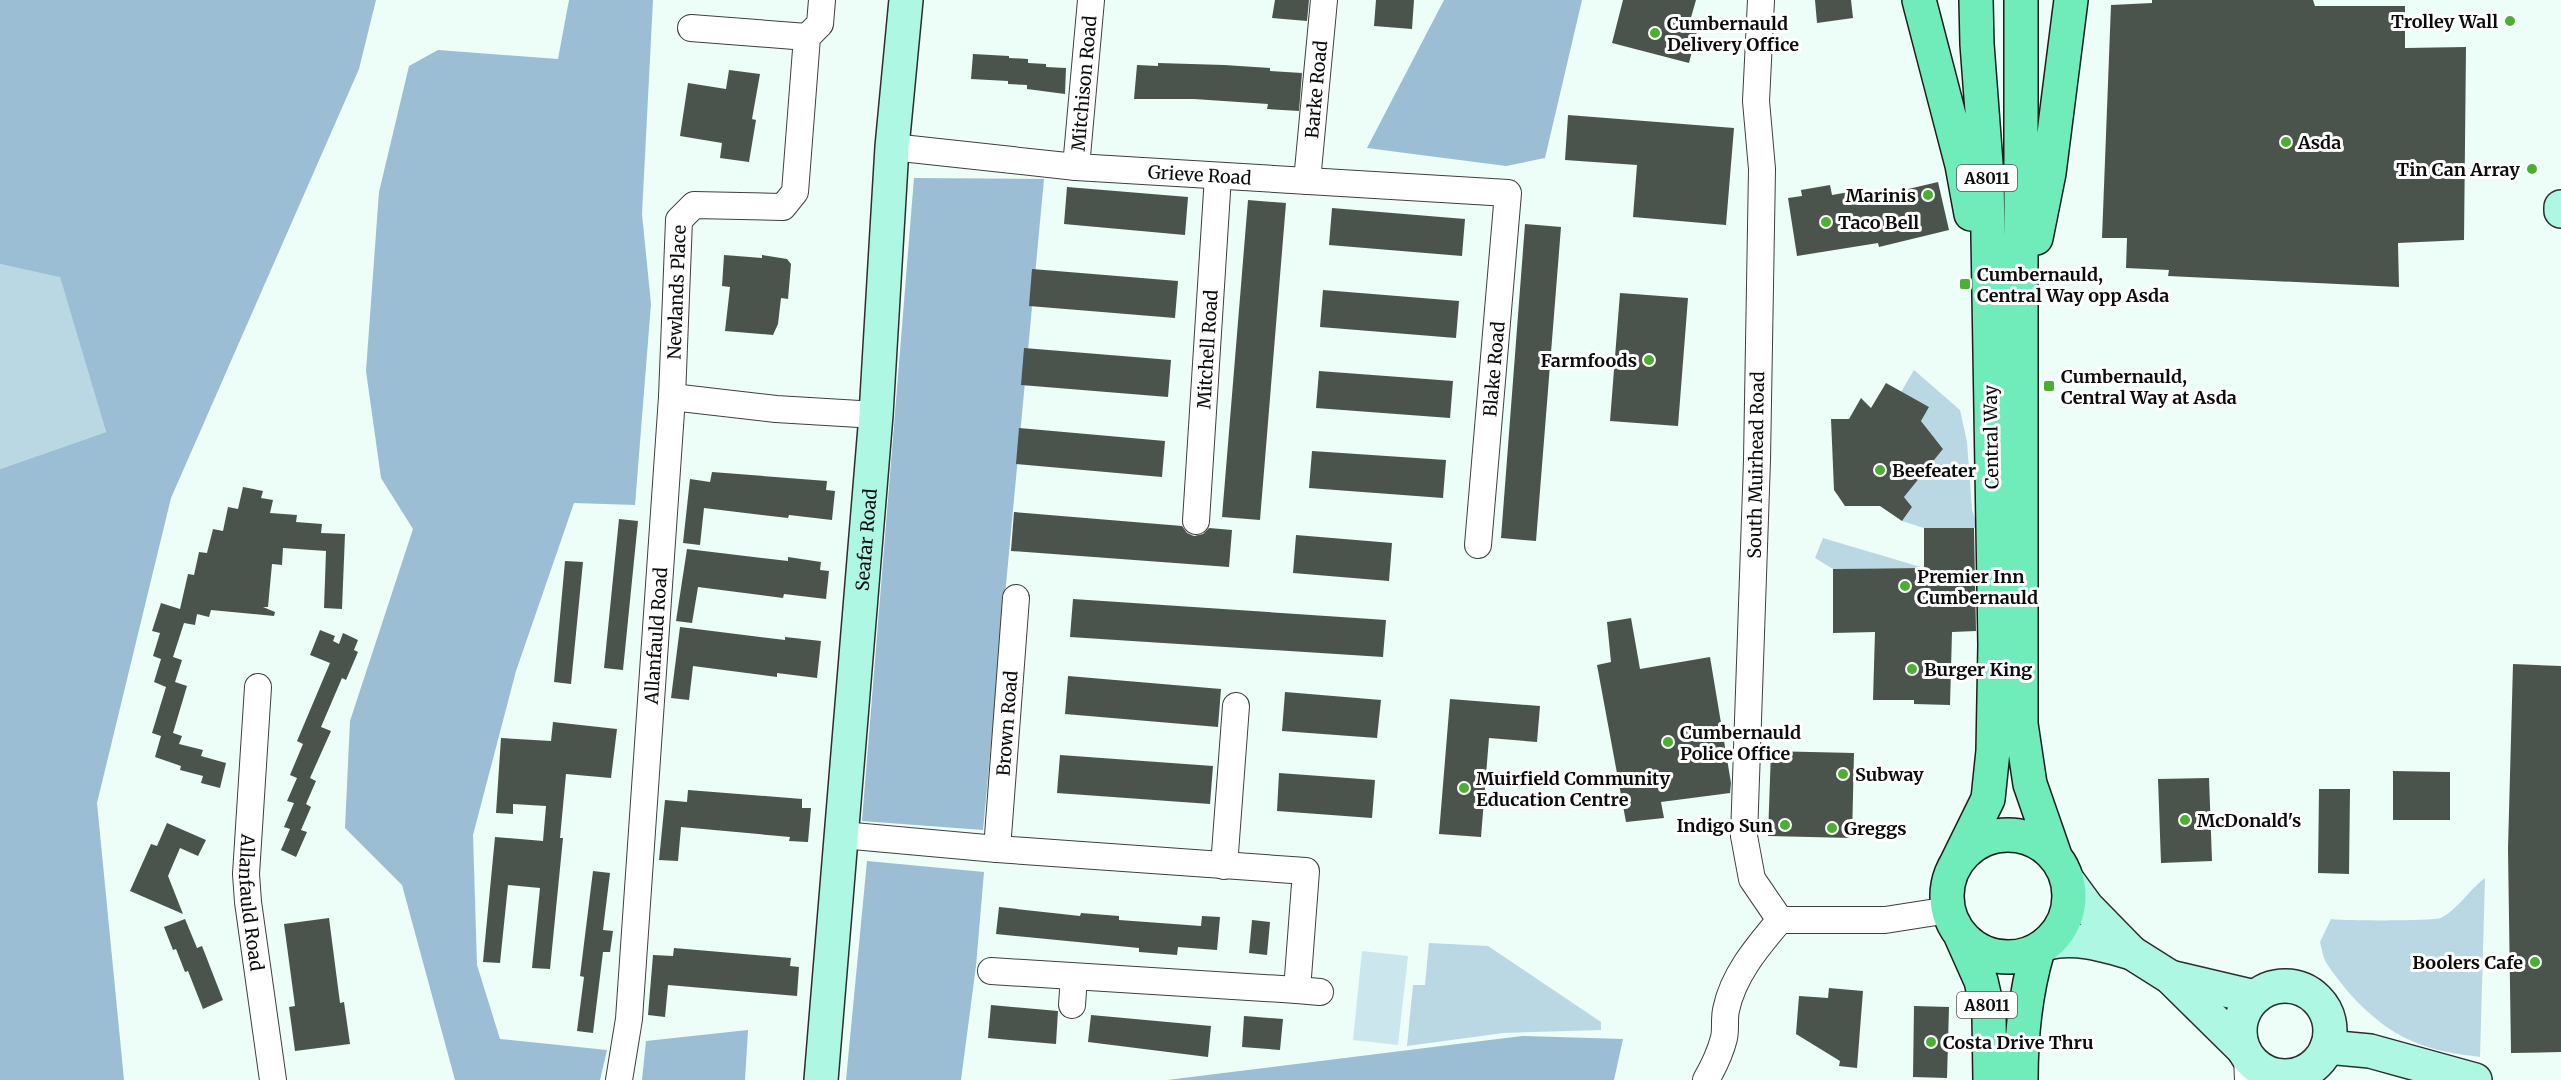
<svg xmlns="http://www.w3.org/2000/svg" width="2561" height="1080" viewBox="0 0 2561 1080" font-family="Merriweather,serif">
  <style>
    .green { fill: #bad7e4 }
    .forest { fill: #9bbed4 }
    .pitch { fill: #cbe6ec }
    .building { fill: #4a544c }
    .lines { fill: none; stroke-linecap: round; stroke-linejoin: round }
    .street-casing { stroke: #3f3f3f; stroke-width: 28 }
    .secondary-casing { stroke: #2e2e2e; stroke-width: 36 }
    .primary-casing { stroke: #1d1d1d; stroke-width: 36 }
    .street { stroke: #fff; stroke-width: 26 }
    .secondary { stroke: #aef7e3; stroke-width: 33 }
    .primary { stroke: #6fecb9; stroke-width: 33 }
    .poi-dot { fill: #4caf32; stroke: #fff; stroke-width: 2 }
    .labels { text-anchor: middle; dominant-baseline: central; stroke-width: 6; stroke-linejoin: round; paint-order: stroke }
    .shield { fill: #fff; stroke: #555; stroke-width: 1.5 }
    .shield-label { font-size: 16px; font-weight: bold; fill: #0c0c0c }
    .poi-label { font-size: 18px; font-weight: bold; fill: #0c0c0c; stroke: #fff; text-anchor: start }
    .street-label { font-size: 18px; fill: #0c0c0c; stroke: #fff }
  </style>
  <rect width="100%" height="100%" fill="#edfdf7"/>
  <!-- green -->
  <path class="green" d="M0,264L60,276L106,432L0,469Z
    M1914,370L1960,410L1967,442L1972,510L1978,528H1924L1902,521L1912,507L1904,497L1943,449L1921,421L1929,407L1901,392Z
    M1823,538L1924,568L1833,569L1815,558Z
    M2485,878L2480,1057C2457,1054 2434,1051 2412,1041C2378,1027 2348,995 2327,964C2323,958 2322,949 2320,942L2331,919C2343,921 2435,921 2441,918C2458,909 2469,890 2485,878Z
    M1429,943L1488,946L1601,1022V1030L1503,1033L1407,1046L1413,985H1425Z"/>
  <!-- forest -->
  <path class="forest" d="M0,0H376L359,69L171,498L97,803L124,1080H0V469L106,432L60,277L0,264Z
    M569,0H653L642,214L651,304L635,505L574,503L516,671L473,835L477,965L500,1039L607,1050L600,1080H455L402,885L345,828L350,721L413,529L381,478L366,371L379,192L409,66L438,50L558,59Z
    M1444,0H1582L1545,158L1506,166L1367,148Z
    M914,178L1044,179L983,830L862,821Z
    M867,861L984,872L976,966L961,1080H846Z
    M748,1030L745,1080H642L646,1041Z
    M1522,1036L1623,1039L1614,1080H1167Z"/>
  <!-- pitch -->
  <path class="pitch" d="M1362,951L1408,956L1398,1045L1353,1040Z"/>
  <!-- building -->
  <path class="building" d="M1275,0H1309L1307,21L1272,18Z
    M1376,0H1414L1412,29L1374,26Z
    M1623,0H1696L1690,21L1699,23L1689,63L1612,43Z
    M1815,0H1851L1853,18L1817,23Z
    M2152,0H2313L2315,6H2405V48L2466,47L2464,240L2398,243L2399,287L2168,276L2169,270L2126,268L2127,238H2102L2111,5L2152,3Z
    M973,54L1009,56V58L1028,59V63L1046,64V67L1066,68L1065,94L1027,89V85L1008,84V81L971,79Z
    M1158,63L1224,65L1270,68V71L1302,73L1299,111L1267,109L1268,104L1194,99H1134L1137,65L1158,66Z
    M729,70L760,74L752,119L756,120L749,162L720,158L722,143L680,136L688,83L726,89Z
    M1568,115L1734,128L1726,225L1633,217L1637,165L1565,160Z
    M1938,182L1949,230L1879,247L1878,243L1797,256L1788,198L1802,196L1801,190L1830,185L1832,195L1855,191L1857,201Z
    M1067,187L1188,197L1185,235L1064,224Z
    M1248,200L1286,203L1260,520L1222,517Z
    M1332,208L1465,219L1462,256L1329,245Z
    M1525,224L1561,227L1536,541L1501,538Z
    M724,255L762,258V255L787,259L791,264L788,299L781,298L778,324L773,335L725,331L730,287L722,286Z
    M1032,269L1178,281L1175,318L1029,306Z
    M1323,290L1459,301L1456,338L1320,327Z
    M1620,293L1688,298L1678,426L1610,421Z
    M1024,348L1171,360L1168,397L1021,385Z
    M1319,371L1453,381L1450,418L1316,408Z
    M1886,383L1929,407L1921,421L1943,449L1904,497L1912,507L1902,521L1880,506H1845L1834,490L1831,419H1849L1861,398L1871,408Z
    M1019,428L1165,441L1162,477L1016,464Z
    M1312,451L1446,460L1443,498L1309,488Z
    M712,472L827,481L826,490L835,491L832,520L789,515L788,518L704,508L700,545L683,543L690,479L710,482Z
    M243,487L263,491L261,498L273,500L270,513L297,515L296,522L322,524L321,533L345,534L342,609L324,608L326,551L283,548L282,565L272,564L268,607H263L275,612L274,616L211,610L209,617L197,614L195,625L184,623L173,657L182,660L175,682L187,686L173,733L182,736L179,744L203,750L201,756L226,763L220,788L201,783L203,776L180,770L181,766L155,757L161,736L152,733L166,687L154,682L161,659L153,656L160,633L152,631L161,603L180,609L188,574L194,575L199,552L207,553L213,529L223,531L228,507L238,509Z
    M1014,512L1182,526L1187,533L1194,536L1203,534L1209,528L1232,530L1229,567L1011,551Z
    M619,519L638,521L623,670L604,668Z
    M1924,528H1974L1976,631L1952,632L1950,705L1914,704V700H1873L1875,632L1833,633V569L1924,568Z
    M1296,535L1392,543L1389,581L1293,573Z
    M687,549L788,561V557L821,562L820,570L829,571L826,599L784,594L783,598L698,587L692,623L676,621Z
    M565,561L583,562L571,684L554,682Z
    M1073,599L1386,620L1383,657L1070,637Z
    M1631,618L1640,669L1710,657L1731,783L1730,793L1661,802L1664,818L1626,822L1597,665L1611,662L1607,622Z
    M680,627L785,640V637L821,641L817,678L777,673V677L693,666L689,700L671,698Z
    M320,630L335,636L333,641L339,644L343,633L358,640L354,650L358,652L346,680L342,678L321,727L331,731L310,778L316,781L306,804L311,807L301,830L307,832L296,857L281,850L290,829L284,827L294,803L287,801L297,778L290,775L303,744L297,741L330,663L310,655Z
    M2513,664L2561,666V1052L2511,1053L2508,849Z
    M1068,676L1221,689L1218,727L1065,714Z
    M1285,692L1381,700L1377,738L1282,731Z
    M1450,699L1540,706L1537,742L1489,738L1481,837L1439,834Z
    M553,722L617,729L611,778L566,774L560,838H563L550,969L532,968L540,888L508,885L500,963L483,962L495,837L543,841L546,806L513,804V814L496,813L501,738L551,741Z
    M1771,751L1854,753L1852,838L1768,836Z
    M1060,755L1213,766L1210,804L1057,793Z
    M2393,771L2450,772V820H2393Z
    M1279,773L1375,780L1372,818L1277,811Z
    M2209,778L2212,861L2161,863L2158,779Z
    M2319,789H2350L2349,874L2318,873Z
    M688,790L802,799V808H811L808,842L789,841L790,837L681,827L678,861L659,860L665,800L687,802Z
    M167,823L206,840L198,856L180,848L168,876L183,914L130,891L151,844L157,846Z
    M593,871L610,873L603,930L613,931L610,952H603L593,1033L577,1031L584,977L580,976Z
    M999,907L1080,916L1081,913L1119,916V920L1201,926L1202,916L1220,917L1217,950L1178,947L1177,955L1139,952V948L996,934Z
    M329,918L340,1003L344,1002L350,1044L295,1051L289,1007L295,1006L284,924Z
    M185,919L197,948L202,946L223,1000L203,1009L188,971L185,972L176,949L173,950L164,927Z
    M1252,920L1270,922L1267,955L1249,953Z
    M674,948L791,958L790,966L799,967L797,996L668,985L665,1017L648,1015L653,955L673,956Z
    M1829,988L1863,991L1857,1068L1839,1066L1840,1061L1796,1034L1799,996L1828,998Z
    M991,1005L1058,1011L1056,1044L988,1038Z
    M1914,1006L1949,1007L1947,1078L1913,1077Z
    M1091,1015L1211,1026L1208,1057L1088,1042Z
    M1244,1016L1283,1019L1280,1050L1242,1047Z"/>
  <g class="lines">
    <!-- street casing -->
    <g class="street-casing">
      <g id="street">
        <path d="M1761,0L1756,101L1762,169L1757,460L1744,836L1752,879L1780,920"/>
        <path d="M691,28L807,37"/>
        <path id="s1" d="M892,147L1076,167L1508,193L1478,545"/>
        <path id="s2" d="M1076,167L1091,0"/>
        <path id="s3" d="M1307,181L1324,0"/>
        <path id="s4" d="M672,397L679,220L694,205L783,207L795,192L807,37L820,24L822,0"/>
        <path id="s5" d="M1196,521L1218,176"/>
        <path id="s6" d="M258,687L246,874L248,902L273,1080"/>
        <path d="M842,835L997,849L1306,871L1297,990L991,971"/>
        <path id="s7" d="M997,849L1016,598"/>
        <path d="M1224,866L1236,706"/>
        <path d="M1297,990L1320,992"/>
        <path d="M1072,1005L1074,977"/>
        <path d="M2247,1057L2248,1080"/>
        <path id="s8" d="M619,1080L629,1019L672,397L776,409L876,415"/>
        <path d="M1706,1080C1714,1066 1720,1054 1724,1038C1726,1029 1724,1019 1726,1010C1733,975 1758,946 1780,920H1885L1949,910"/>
        <path d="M2296,1080L2309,1069"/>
      </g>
    </g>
    <!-- secondary casing -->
    <g class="secondary-casing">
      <g id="secondary">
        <path d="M2561,207V211"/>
        <path d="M2068,881L2087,907L2132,953L2170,977L2243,1049"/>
        <path d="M2047,943C2076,936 2104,945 2132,953"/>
        <path d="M2170,977L2255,997"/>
        <circle cx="2285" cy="1031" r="45"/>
        <path d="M2327,1047L2370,1051L2475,1080"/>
        <path id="s9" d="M821,1080L876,415L892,147L906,0"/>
      </g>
    </g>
    <!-- primary casing -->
    <g class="primary-casing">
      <path id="primary" d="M1919,0L1962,165L1971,214
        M2021,0V724L2030,784L2055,856
        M2036,238L2049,173L2071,0
        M1947 896a61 61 0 1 1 122 0a61 61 0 1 1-122 0Z
        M1955,866L1988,799L1993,751L1995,645L1987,177L1977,44L1976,0
        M1960,934L1981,981L1989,1016L1990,1080
        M2021,1080C2021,1035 2025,993 2038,950"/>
    </g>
    <!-- street -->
    <use href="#street" class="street"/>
    <!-- secondary -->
    <use href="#secondary" class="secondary"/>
    <!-- primary -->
    <use href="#primary" class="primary"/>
  </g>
  <!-- markers -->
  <g class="poi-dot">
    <circle cx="2510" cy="21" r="6"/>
    <circle cx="1655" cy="33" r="6"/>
    <circle cx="2286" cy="142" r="6"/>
    <circle cx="2532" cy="169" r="6"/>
    <circle cx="1928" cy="195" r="6"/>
    <circle cx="1826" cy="222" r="6"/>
    <rect x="1959" y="278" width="12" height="12" rx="3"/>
    <circle cx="1649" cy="360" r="6"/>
    <rect x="2043" y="380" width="12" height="12" rx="3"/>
    <circle cx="1880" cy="470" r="6"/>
    <circle cx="1905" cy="586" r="6"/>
    <circle cx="1912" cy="669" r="6"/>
    <circle cx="1668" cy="742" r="6"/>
    <circle cx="1843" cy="774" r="6"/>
    <circle cx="1464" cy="788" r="6"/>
    <circle cx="2185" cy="820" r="6"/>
    <circle cx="1785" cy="825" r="6"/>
    <circle cx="1832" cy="828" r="6"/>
    <circle cx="2535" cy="962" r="6"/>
    <circle cx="1931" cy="1042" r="6"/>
  </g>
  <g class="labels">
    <!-- shield labels -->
    <g class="shield">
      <rect x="1957" y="165" width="60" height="26" rx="4.5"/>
      <rect x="1957" y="992" width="60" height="26" rx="4.5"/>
    </g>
    <g class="shield-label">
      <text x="1987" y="178">A8011</text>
      <text x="1987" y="1005">A8011</text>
    </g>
    <!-- poi labels -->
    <g class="poi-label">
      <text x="2498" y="21" text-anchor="end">Trolley Wall</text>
      <text x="1667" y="23">Cumbernauld<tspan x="1667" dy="21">Delivery Office</tspan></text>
      <text x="2298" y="142">Asda</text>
      <text x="2520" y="169" text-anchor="end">Tin Can Array</text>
      <text x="1916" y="195" text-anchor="end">Marinis</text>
      <text x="1838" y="222">Taco Bell</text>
      <text x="1977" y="274">Cumbernauld,<tspan x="1977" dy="21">Central Way opp Asda</tspan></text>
      <text x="1637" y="360" text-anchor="end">Farmfoods</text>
      <text x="2061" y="376">Cumbernauld,<tspan x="2061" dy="21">Central Way at Asda</tspan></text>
      <text x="1892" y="470">Beefeater</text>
      <text x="1917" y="576">Premier Inn<tspan x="1917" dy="21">Cumbernauld</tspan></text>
      <text x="1924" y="669">Burger King</text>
      <text x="1680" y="732">Cumbernauld<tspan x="1680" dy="21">Police Office</tspan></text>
      <text x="1855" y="774">Subway</text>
      <text x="1476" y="778">Muirfield Community<tspan x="1476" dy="21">Education Centre</tspan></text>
      <text x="2197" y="820">McDonald's</text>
      <text x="1773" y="825" text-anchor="end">Indigo Sun</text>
      <text x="1844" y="828">Greggs</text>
      <text x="2523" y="962" text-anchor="end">Boolers Cafe</text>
      <text x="1943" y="1042">Costa Drive Thru</text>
    </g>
    <!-- street labels -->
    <g class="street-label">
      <text stroke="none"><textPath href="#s2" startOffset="84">Mitchison Road</textPath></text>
      <text stroke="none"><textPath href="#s3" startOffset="92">Barke Road</textPath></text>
      <text stroke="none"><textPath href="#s1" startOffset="309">Grieve Road</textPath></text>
      <text stroke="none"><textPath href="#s4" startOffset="105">Newlands Place</textPath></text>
      <text stroke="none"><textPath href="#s5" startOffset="172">Mitchell Road</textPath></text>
      <text transform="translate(1494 369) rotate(-85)">Blake Road</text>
      <text transform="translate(1991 437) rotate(-91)">Central Way</text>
      <text transform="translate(1756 465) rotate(-89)">South Muirhead Road</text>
      <text stroke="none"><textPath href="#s9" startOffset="542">Seafar Road</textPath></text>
      <text stroke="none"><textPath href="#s8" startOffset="446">Allanfauld Road</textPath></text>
      <text stroke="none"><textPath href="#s7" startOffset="126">Brown Road</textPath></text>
      <text stroke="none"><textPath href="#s6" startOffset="216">Allanfauld Road</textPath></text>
    </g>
  </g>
</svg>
